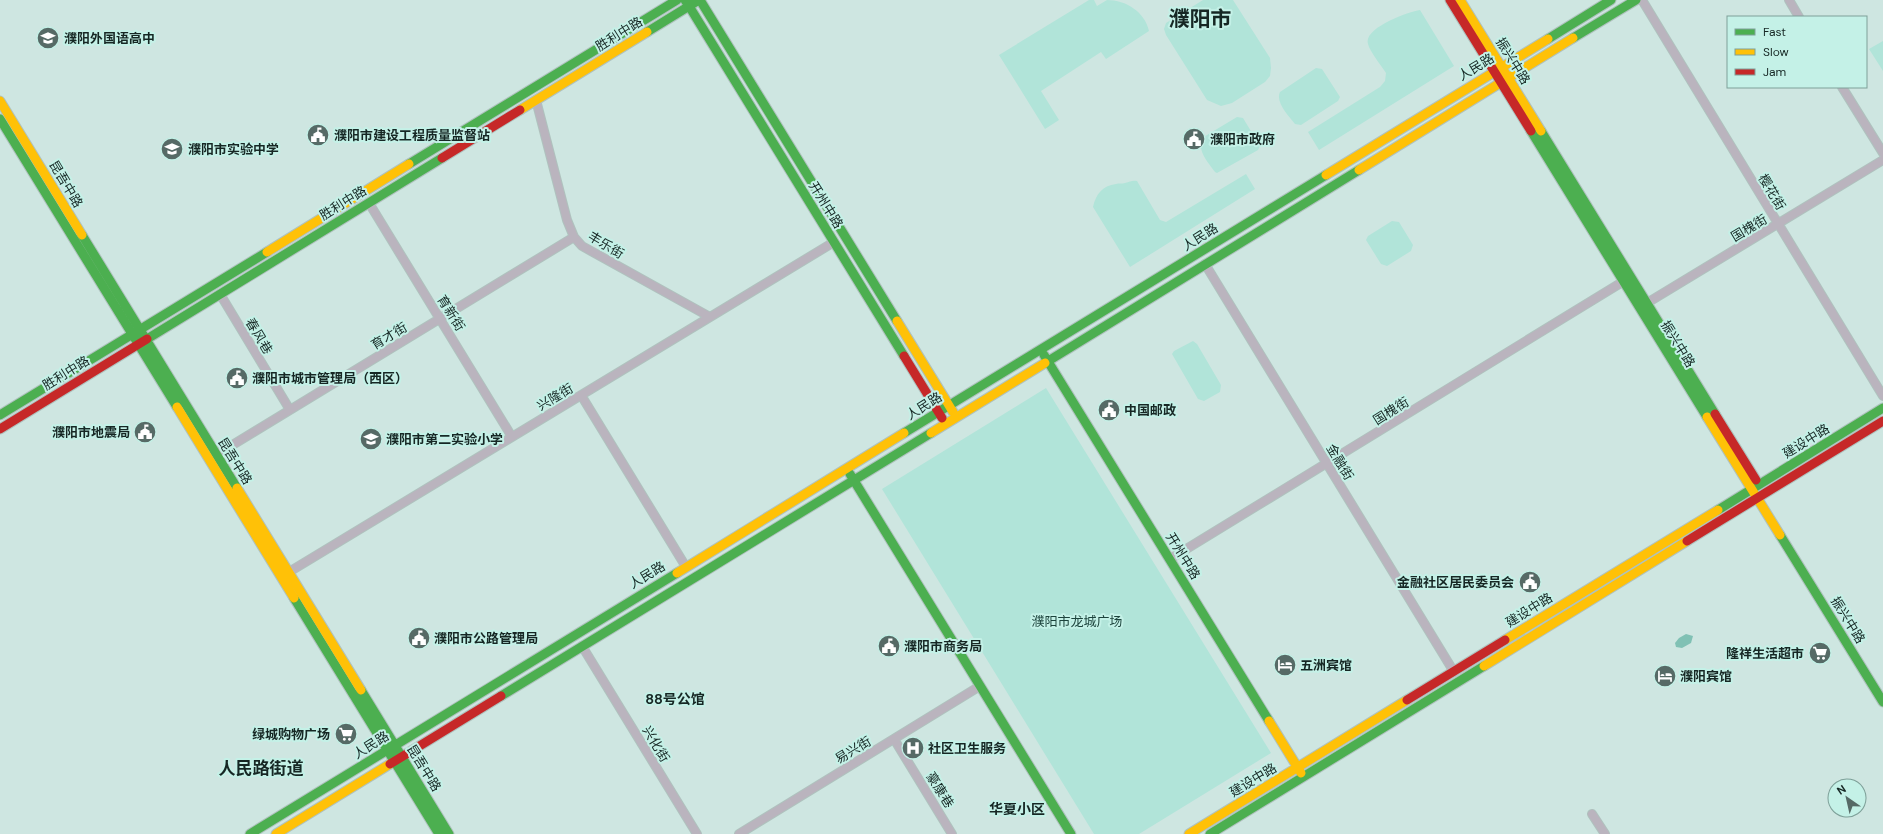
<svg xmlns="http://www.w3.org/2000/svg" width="1883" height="834" viewBox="0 0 1883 834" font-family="'DM Sans','Noto Sans SC',sans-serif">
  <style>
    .green { fill: #b1e4d9 }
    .water { fill: #80c1b4 }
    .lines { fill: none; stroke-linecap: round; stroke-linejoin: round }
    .street-casing { stroke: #afc2be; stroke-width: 10 }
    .fast-casing { stroke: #afc2be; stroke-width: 11 }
    .slow-casing { stroke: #afc2be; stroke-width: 11 }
    .jam-casing { stroke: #afc2be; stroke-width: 11 }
    .street { stroke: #bab4be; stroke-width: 8 }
    .fast { stroke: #4caf50; stroke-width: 9 }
    .slow { stroke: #ffc107; stroke-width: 9 }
    .jam { stroke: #c62828; stroke-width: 9 }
    .labels { text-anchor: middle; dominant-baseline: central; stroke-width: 4; stroke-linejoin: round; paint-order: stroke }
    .street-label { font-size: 13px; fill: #162724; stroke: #c4f1e7 }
    .poi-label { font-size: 13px; font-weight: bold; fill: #162724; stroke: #c4f1e7; text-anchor: start }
    .park-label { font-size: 13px; fill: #1c433c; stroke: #c4f1e7 }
    .neighbourhood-label { font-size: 14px; font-weight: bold; fill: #162724; stroke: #c4f1e7 }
    .district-label { font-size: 17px; font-weight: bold; fill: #162724; stroke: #c4f1e7 }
    .town-label { font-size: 21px; font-weight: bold; fill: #162724; stroke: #c4f1e7 }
  </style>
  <rect width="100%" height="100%" fill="#cee6e1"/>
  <!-- green -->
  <path class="green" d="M1089,0H1094L1097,6L1107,0C1126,0 1145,12 1149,31L1106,59L1101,52L1041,91L1059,120L1045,129L999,55Z
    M1203,0H1233L1270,58L1271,68L1270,76L1265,82L1232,103L1221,106L1207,100L1166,35L1164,29L1166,23Z
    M1420,10L1454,66L1319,150L1308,132L1380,87L1385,81L1386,73C1381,65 1370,52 1368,44C1363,28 1408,12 1420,10Z
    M1883,41V71L1869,49Z
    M1316,68L1322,69L1340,97L1338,101L1301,125L1295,124C1289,116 1275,102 1280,92Z
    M1237,117L1243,118L1260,146L1258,150L1217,173L1215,172C1208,162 1197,151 1202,138Z
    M1246,174L1255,189L1130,267L1093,207C1096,194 1102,186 1116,184C1119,183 1122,184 1125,183C1130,182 1132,180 1137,181L1160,220L1166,222Z
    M1392,221L1399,222L1413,245L1411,251L1387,266L1381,264L1366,240L1368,236Z
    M1193,341L1197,344L1221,385L1220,392L1204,401L1198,399L1172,354L1174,351Z
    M1046,388L1271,753L1139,834H1094L882,489Z"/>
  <!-- water -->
  <path class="water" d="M1686,634L1693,636L1691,643L1682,648L1676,647L1675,643L1679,638Z"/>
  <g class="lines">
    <!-- street casing -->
    <g class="street-casing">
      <path id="street" d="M1642,0L1883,396
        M1789,0L1799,17
        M1842,87L1883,153
        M536,100L567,220L574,237L582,246L710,317
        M369,203L512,437
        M1205,264L1454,672
        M220,294L290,410
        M1647,303L1883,160
        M581,395L686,567
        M216,455L574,237
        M1170,559L1624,281
        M289,572L834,242
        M582,646L697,834
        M894,739L952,834
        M1592,814L1605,834
        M739,834L980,686"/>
    </g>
    <!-- fast casing -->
    <g class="fast-casing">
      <path id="fast" d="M685,0L689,6
        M700,0L897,321
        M689,6L904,356
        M647,32L699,0
        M1573,38L1636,0
        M1548,39L1611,0
        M0,119L177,407
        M1531,131L1707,417
        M1541,131L1715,414
        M409,164L677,0
        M82,235L237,488
        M147,339L442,158
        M1044,355L1269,721
        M1045,363L1359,170
        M0,415L267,252
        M904,433L1326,175
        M850,474L1071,834
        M1718,510L1883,408
        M1780,535L1883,702
        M294,598L439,834
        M361,690L449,834
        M501,696L931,433
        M250,834L677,573
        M1210,834L1484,666"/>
    </g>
    <!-- slow casing -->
    <g class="slow-casing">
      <path id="slow" d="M1460,0L1541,131
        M0,101L82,235
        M520,110L647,32
        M1359,170L1573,38
        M1326,175L1548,39
        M267,252L409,164
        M897,321L953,412
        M177,407L294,598
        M1707,417L1780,535
        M931,433L1045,363
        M237,488L361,690
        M677,573L904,433
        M1505,640L1718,510
        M1484,666L1687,541
        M1269,721L1301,773
        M276,834L390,764
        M1189,834L1407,700"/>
    </g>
    <!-- jam casing -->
    <g class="jam-casing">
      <path id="jam" d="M1450,0L1531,131
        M442,158L520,110
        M904,356L942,418
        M1715,414L1756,480
        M0,429L147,339
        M1687,541L1883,421
        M1407,700L1505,640
        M390,764L501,696"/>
    </g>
    <!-- street -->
    <use href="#street" class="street"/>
    <!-- fast -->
    <use href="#fast" class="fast"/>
    <!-- slow -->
    <use href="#slow" class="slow"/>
    <!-- jam -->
    <use href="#jam" class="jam"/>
  </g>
  <!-- icons -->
  <defs>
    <g id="school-disc" transform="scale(1.15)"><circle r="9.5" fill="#566a66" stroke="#c4f1e7"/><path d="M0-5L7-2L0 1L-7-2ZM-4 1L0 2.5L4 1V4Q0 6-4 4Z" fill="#fff"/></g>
    <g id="civic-disc" transform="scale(1.15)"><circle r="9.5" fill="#566a66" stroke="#c4f1e7"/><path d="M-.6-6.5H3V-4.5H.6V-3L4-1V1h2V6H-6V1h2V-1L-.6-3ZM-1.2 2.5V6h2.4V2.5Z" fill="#fff"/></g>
    <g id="supermarket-disc" transform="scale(1.15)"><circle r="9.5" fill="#566a66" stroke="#c4f1e7"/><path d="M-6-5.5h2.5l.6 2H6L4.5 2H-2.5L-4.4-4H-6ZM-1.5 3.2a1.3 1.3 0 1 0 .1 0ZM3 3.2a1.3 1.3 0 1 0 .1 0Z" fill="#fff"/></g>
    <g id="hotel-disc" transform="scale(1.15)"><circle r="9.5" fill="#566a66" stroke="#c4f1e7"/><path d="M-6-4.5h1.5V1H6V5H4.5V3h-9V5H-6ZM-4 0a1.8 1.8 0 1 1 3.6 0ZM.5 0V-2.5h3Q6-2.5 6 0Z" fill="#fff"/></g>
    <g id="hospital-disc" transform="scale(1.15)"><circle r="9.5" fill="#566a66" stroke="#c4f1e7"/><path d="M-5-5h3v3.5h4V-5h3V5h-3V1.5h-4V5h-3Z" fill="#fff"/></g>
  </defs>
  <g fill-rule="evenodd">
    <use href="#school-disc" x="48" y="38"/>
    <use href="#civic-disc" x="318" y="135"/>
    <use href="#civic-disc" x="1194" y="139"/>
    <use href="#school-disc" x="172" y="149"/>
    <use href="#civic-disc" x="237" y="378"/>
    <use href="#civic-disc" x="1109" y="410"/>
    <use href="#civic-disc" x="145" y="432"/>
    <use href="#school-disc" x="371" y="439"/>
    <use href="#civic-disc" x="1530" y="582"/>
    <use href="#civic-disc" x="419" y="638"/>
    <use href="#civic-disc" x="889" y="646"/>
    <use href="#supermarket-disc" x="1820" y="653"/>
    <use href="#hotel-disc" x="1285" y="665"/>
    <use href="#hotel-disc" x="1665" y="676"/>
    <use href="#supermarket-disc" x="346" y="734"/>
    <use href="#hospital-disc" x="913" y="748"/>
  </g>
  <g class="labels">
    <!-- street labels -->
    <g class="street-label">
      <text transform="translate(619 34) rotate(-32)">胜利中路</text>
      <text transform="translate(1513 61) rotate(58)">振兴中路</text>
      <text transform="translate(1476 67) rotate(-31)">人民路</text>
      <text transform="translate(66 184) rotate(59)">昆吾中路</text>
      <text transform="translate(1772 192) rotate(59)">樱花街</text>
      <text transform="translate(343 203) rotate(-32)">胜利中路</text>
      <text transform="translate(826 205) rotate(58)">开州中路</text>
      <text transform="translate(1749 228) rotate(-31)">国槐街</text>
      <text transform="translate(1200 237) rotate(-32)">人民路</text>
      <text transform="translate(606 245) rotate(31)">丰乐街</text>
      <text transform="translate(451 313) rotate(58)">育新街</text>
      <text transform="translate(259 336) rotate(59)">春风巷</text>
      <text transform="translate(389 336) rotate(-31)">育才街</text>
      <text transform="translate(1678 344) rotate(58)">振兴中路</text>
      <text transform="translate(66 373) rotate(-32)">胜利中路</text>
      <text transform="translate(555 397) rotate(-31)">兴隆街</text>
      <text transform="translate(924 406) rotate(-32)">人民路</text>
      <text transform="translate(1391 411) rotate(-32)">国槐街</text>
      <text transform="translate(1806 441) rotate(-32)">建设中路</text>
      <text transform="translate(235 461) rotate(58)">昆吾中路</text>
      <text transform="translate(1340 462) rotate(59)">金融街</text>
      <text transform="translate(1183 556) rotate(58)">开州中路</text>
      <text transform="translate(647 575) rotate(-31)">人民路</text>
      <text transform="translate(1529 610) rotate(-32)">建设中路</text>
      <text transform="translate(1848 620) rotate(58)">振兴中路</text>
      <text transform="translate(656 744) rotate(59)">兴化街</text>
      <text transform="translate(371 745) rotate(-32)">人民路</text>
      <text transform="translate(853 750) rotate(-31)">易兴街</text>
      <text transform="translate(424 768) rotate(58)">昆吾中路</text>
      <text transform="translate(1253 780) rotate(-31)">建设中路</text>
      <text transform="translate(940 790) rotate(58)">豪康巷</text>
    </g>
    <!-- poi labels -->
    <g class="poi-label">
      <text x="64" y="38">濮阳外国语高中</text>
      <text x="334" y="135">濮阳市建设工程质量监督站</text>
      <text x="1210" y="139">濮阳市政府</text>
      <text x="188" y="149">濮阳市实验中学</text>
      <text x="252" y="378">濮阳市城市管理局（西区）</text>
      <text x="1124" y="410">中国邮政</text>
      <text x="130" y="432" text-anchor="end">濮阳市地震局</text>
      <text x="386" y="439">濮阳市第二实验小学</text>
      <text x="1514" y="582" text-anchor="end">金融社区居民委员会</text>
      <text x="434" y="638">濮阳市公路管理局</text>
      <text x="904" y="646">濮阳市商务局</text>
      <text x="1804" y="653" text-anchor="end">隆祥生活超市</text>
      <text x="1300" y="665">五洲宾馆</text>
      <text x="1680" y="676">濮阳宾馆</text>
      <text x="330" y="734" text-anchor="end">绿城购物广场</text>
      <text x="928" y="748">社区卫生服务</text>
    </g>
    <!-- park labels -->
    <g class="park-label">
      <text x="1077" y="621">濮阳市龙城广场</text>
    </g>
    <!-- neighbourhood labels -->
    <g class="neighbourhood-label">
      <text x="675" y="699">88号公馆</text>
      <text x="1017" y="809">华夏小区</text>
    </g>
    <!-- district labels -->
    <g class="district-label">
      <text x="261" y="768">人民路街道</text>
    </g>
    <!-- town labels -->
    <g class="town-label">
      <text x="1200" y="19">濮阳市</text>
    </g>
  </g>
  <!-- legend -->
  <rect x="1727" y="16" width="140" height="72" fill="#c4f1e7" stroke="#7ea099"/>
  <rect x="1735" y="29" width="20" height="6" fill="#4caf50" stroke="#7ea099"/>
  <text x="1763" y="36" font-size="12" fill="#162724">Fast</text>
  <rect x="1735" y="49" width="20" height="6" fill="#ffc107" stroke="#7ea099"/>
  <text x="1763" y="56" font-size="12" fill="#162724">Slow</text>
  <rect x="1735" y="69" width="20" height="6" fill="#c62828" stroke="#7ea099"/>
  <text x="1763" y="76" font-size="12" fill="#162724">Jam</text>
  <!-- north arrow -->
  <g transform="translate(1847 798) rotate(326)"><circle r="19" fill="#c4f1e7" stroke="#7ea099"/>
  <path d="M0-3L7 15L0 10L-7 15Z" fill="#566a66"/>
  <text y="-6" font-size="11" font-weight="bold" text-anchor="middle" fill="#162724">N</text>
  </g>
</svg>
